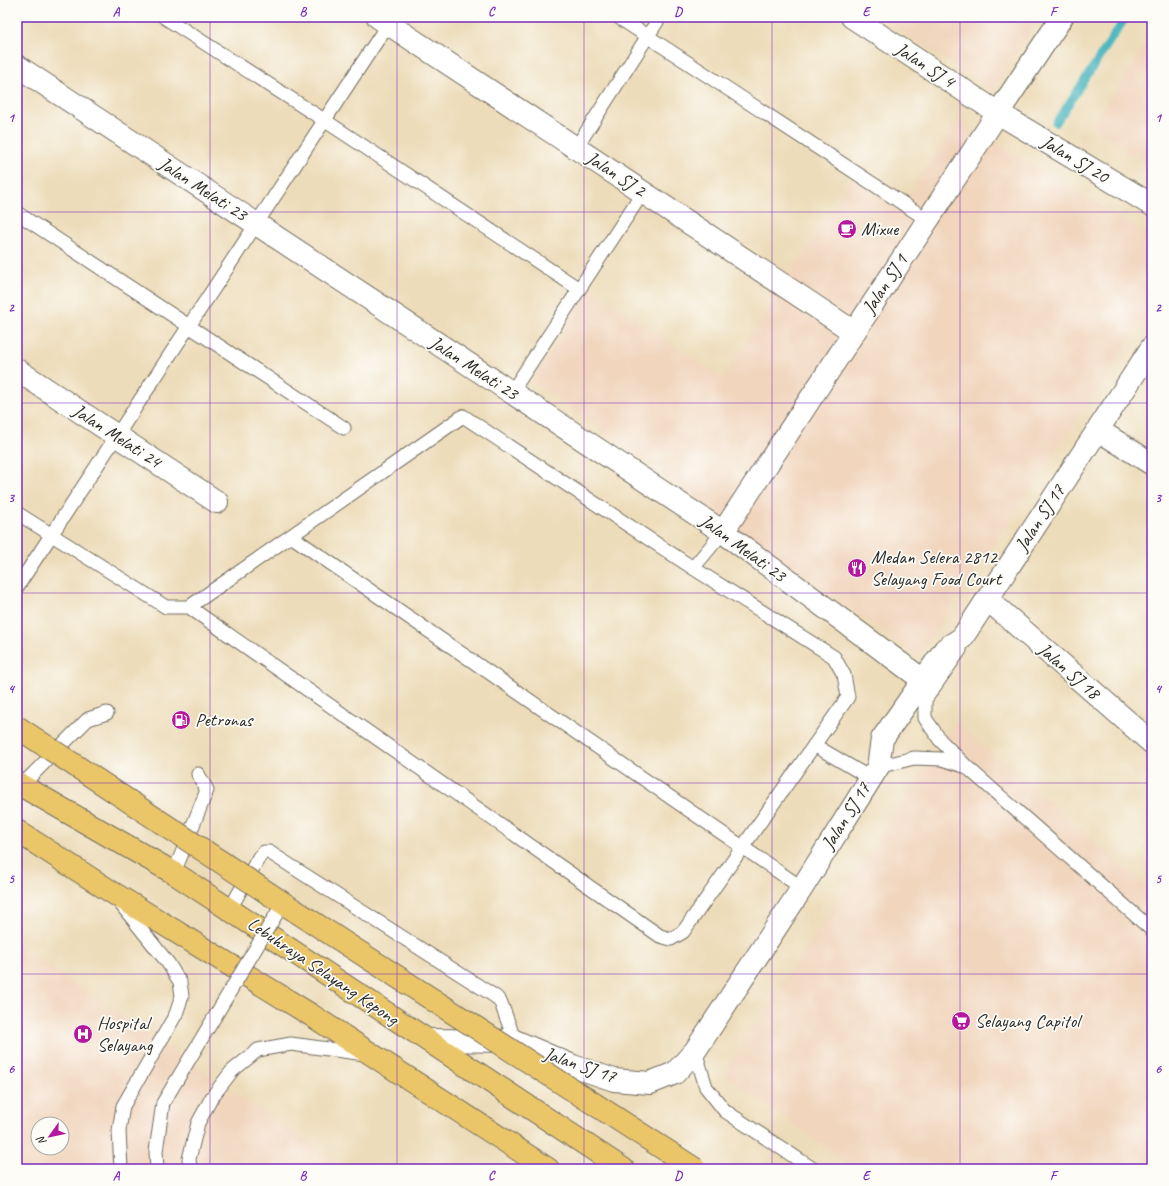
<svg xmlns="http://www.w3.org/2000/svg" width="1169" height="1186" viewBox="0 0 1169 1186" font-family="Caveat,sans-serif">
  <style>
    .built { fill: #f1d5bd; fill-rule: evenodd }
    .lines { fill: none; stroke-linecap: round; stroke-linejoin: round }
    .stream { stroke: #46b5bd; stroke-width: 8 }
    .service-casing { stroke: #6f695d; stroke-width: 15 }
    .minor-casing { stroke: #6f695d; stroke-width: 24 }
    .tertiary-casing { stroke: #6f695d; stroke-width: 24 }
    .primary-casing { stroke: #6f695d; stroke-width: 24 }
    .service { stroke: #fff; stroke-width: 13 }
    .minor { stroke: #fff; stroke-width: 22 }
    .tertiary { stroke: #fff; stroke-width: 22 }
    .primary { stroke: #ebc669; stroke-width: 22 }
    .service-bridge-casing { stroke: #6f695d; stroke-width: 15; stroke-linecap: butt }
    .primary-bridge-casing { stroke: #6f695d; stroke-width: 24; stroke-linecap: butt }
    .service-bridge { stroke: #fff; stroke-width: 13 }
    .primary-bridge { stroke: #ebc669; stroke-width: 22 }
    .grid { fill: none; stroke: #7b2cbf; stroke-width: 1; stroke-opacity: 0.55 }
    .labels { text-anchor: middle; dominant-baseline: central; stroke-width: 3.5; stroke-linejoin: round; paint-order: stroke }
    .street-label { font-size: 19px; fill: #2b2b2b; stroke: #fdfcf7 }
    .poi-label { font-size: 19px; fill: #2b2b2b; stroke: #fdfcf7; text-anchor: start }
    .neatline { fill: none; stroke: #7b2cbf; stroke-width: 1.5 }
    .grid-label { font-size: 13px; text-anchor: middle; font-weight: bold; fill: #7b2cbf }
  </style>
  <rect width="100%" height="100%" fill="#fdfcf7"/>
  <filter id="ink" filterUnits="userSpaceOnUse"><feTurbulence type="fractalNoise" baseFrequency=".025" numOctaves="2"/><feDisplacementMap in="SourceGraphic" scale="8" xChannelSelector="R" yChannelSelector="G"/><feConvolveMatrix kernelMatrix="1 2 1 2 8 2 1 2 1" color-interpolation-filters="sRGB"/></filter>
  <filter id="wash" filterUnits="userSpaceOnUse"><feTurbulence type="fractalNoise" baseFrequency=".012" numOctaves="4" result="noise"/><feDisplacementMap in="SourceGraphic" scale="16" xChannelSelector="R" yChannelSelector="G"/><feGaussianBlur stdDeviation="0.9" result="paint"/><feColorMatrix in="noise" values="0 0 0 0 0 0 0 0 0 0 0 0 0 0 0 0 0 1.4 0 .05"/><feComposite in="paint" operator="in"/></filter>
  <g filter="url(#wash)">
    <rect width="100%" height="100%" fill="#eddcb9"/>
    <!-- built -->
    <path class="built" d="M881,17H1040L992,90Z
      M1152,35V167L1091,127Z
      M958,120L1152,237V307L918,657L532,381L590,289L723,378L860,165L908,196Z
      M956,722L1152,891V1169H854L723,1073Z
      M17,945L348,1169H17ZM38,1124H62V1148H38Z"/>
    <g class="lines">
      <!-- stream -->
      <path class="stream" d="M1056,123L1126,17"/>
    </g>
  </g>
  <g filter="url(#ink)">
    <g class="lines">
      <!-- service casing -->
      <g class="service-casing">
        <path id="service" d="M164,17L324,120L579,289
          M618,17L928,220
          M576,148L660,17
          M17,213L344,428
          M511,393L643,192
          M17,513L166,607H189L463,416L693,568L834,657L844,675L848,697L683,932L671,939L660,936L189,607
          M291,536L802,888
          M693,568L723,532
          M17,587L388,24
          M962,638L960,650L925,700V718L940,740L968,768L1152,930
          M814,745L870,778
          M878,767L914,758L942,759L964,766
          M21,786L88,719L107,713
          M174,873L207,790L198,774
          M120,903L168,963L180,982L182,996L176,1014L123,1106L119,1131L121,1169
          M230,909L259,857L264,852H269L496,997L501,1003L515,1041
          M695,1051L706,1087L725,1111L813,1169
          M157,1169L156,1151L163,1103
          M190,1169L189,1159L198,1123L212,1097L232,1071L258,1050L291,1044L365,1054"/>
      </g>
      <!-- minor casing -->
      <g class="minor-casing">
        <path id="minor" d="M378,17L854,332
          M17,66L723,532L923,680
          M17,370L217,502
          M1098,430L1152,464
          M723,532L998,113L852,17
          M987,599L1152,743
          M428,1040L515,1041L573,1066L614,1080L650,1083L675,1073L695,1051L802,888L878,767L882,739L945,649L962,638L1152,347"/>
      </g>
      <!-- tertiary casing -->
      <g class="tertiary-casing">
        <path id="tertiary" d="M1062,17L998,113L1152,205"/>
      </g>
      <!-- primary casing -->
      <g class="primary-casing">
        <path id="primary" d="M17,783L174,873L623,1169
          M17,831L110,891L311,1015L548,1169"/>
      </g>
      <!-- service -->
      <use href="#service" class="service"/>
      <!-- minor -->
      <use href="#minor" class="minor"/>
      <!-- tertiary -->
      <use href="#tertiary" class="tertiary"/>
      <!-- primary -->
      <use href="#primary" class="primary"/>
      <!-- service-bridge casing -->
      <g class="service-bridge-casing">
        <path id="service-bridge" d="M163,1103L283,903"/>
      </g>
      <!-- primary-bridge casing -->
      <g class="primary-bridge-casing">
        <path id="primary-bridge" d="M17,727L283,903L695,1169"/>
      </g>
      <!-- service-bridge -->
      <use href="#service-bridge" class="service-bridge"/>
      <!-- primary-bridge -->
      <use href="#primary-bridge" class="primary-bridge"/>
    </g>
  </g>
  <!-- grid -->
  <path class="grid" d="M210,17V1169M397,17V1169M584,17V1169M772,17V1169M960,17V1169M17,212H1152M17,403H1152M17,593H1152M17,783H1152M17,974H1152"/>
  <!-- icons -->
  <defs>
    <g id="cafe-disc" transform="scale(1)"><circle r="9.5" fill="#b5179e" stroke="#fdfcf7"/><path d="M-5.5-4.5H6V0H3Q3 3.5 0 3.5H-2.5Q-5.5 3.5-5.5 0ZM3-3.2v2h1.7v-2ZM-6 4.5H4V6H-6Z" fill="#fff"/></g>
    <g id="restaurant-disc" transform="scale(1)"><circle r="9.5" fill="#b5179e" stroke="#fdfcf7"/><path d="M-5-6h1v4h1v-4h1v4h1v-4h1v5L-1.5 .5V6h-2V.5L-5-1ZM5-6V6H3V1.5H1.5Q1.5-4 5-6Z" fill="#fff"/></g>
    <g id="fuel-disc" transform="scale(1)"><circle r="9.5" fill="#b5179e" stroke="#fdfcf7"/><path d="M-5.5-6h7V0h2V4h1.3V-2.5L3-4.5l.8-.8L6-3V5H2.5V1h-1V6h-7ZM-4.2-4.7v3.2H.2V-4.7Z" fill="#fff"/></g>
    <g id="supermarket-disc" transform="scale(1)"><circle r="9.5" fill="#b5179e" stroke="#fdfcf7"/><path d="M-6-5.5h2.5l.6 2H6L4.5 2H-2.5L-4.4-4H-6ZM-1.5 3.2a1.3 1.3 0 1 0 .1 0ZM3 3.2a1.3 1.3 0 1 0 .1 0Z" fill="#fff"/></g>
    <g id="hospital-disc" transform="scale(1)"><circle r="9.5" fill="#b5179e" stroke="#fdfcf7"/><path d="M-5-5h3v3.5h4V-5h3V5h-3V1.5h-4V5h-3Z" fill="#fff"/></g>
  </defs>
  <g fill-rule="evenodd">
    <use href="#cafe-disc" x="847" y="229"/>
    <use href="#restaurant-disc" x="857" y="568"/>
    <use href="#fuel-disc" x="181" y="720"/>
    <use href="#supermarket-disc" x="961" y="1021"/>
    <use href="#hospital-disc" x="83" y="1034"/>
  </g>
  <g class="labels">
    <!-- street labels -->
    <g class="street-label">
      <text transform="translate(925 65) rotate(33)">Jalan SJ 4</text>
      <text transform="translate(1075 159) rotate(31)">Jalan SJ 20</text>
      <text transform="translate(616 174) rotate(33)">Jalan SJ 2</text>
      <text transform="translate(203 189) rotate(33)">Jalan Melati 23</text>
      <text transform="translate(885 284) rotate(-57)">Jalan SJ 1</text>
      <text transform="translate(474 368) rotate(33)">Jalan Melati 23</text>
      <text transform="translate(117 436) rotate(33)">Jalan Melati 24</text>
      <text transform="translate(1040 518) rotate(-57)">Jalan SJ 17</text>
      <text transform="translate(743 548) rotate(36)">Jalan Melati 23</text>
      <text transform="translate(1069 671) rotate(41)">Jalan SJ 18</text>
      <text transform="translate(846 816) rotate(-58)">Jalan SJ 17</text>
      <text transform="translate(323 971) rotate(34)">Lebuhraya Selayang Kepong</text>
      <text transform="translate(580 1065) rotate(19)">Jalan SJ 17</text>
    </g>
    <!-- poi labels -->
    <g class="poi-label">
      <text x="861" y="229">Mixue</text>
      <text x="871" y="557">Medan Selera 2812<tspan x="871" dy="22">Selayang Food Court</tspan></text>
      <text x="195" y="720">Petronas</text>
      <text x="975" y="1021">Selayang Capitol</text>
      <text x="97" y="1023">Hospital<tspan x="97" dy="22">Selayang</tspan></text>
    </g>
  </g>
  <!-- margin -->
  <rect width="1169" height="1186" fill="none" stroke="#fdfcf7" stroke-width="44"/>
  <!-- north arrow -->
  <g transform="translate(50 1136) rotate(237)"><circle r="19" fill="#fdfcf7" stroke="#a9a8a5"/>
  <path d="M0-3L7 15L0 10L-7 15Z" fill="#b5179e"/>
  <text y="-6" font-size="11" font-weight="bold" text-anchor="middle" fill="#2b2b2b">N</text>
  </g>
  <rect x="22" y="22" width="1125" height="1142" class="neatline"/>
  <g class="grid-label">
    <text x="116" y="16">A</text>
    <text x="303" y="16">B</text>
    <text x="491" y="16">C</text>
    <text x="678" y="16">D</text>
    <text x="866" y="16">E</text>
    <text x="1053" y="16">F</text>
    <text x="11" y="122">1</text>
    <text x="1158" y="122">1</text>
    <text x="11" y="312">2</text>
    <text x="1158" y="312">2</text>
    <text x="11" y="502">3</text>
    <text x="1158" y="502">3</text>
    <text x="11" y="693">4</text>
    <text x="1158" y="693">4</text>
    <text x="11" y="883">5</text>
    <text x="1158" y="883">5</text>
    <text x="11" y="1073">6</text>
    <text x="1158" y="1073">6</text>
    <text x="116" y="1180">A</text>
    <text x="303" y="1180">B</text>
    <text x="491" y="1180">C</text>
    <text x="678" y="1180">D</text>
    <text x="866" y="1180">E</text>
    <text x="1053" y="1180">F</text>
  </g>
</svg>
